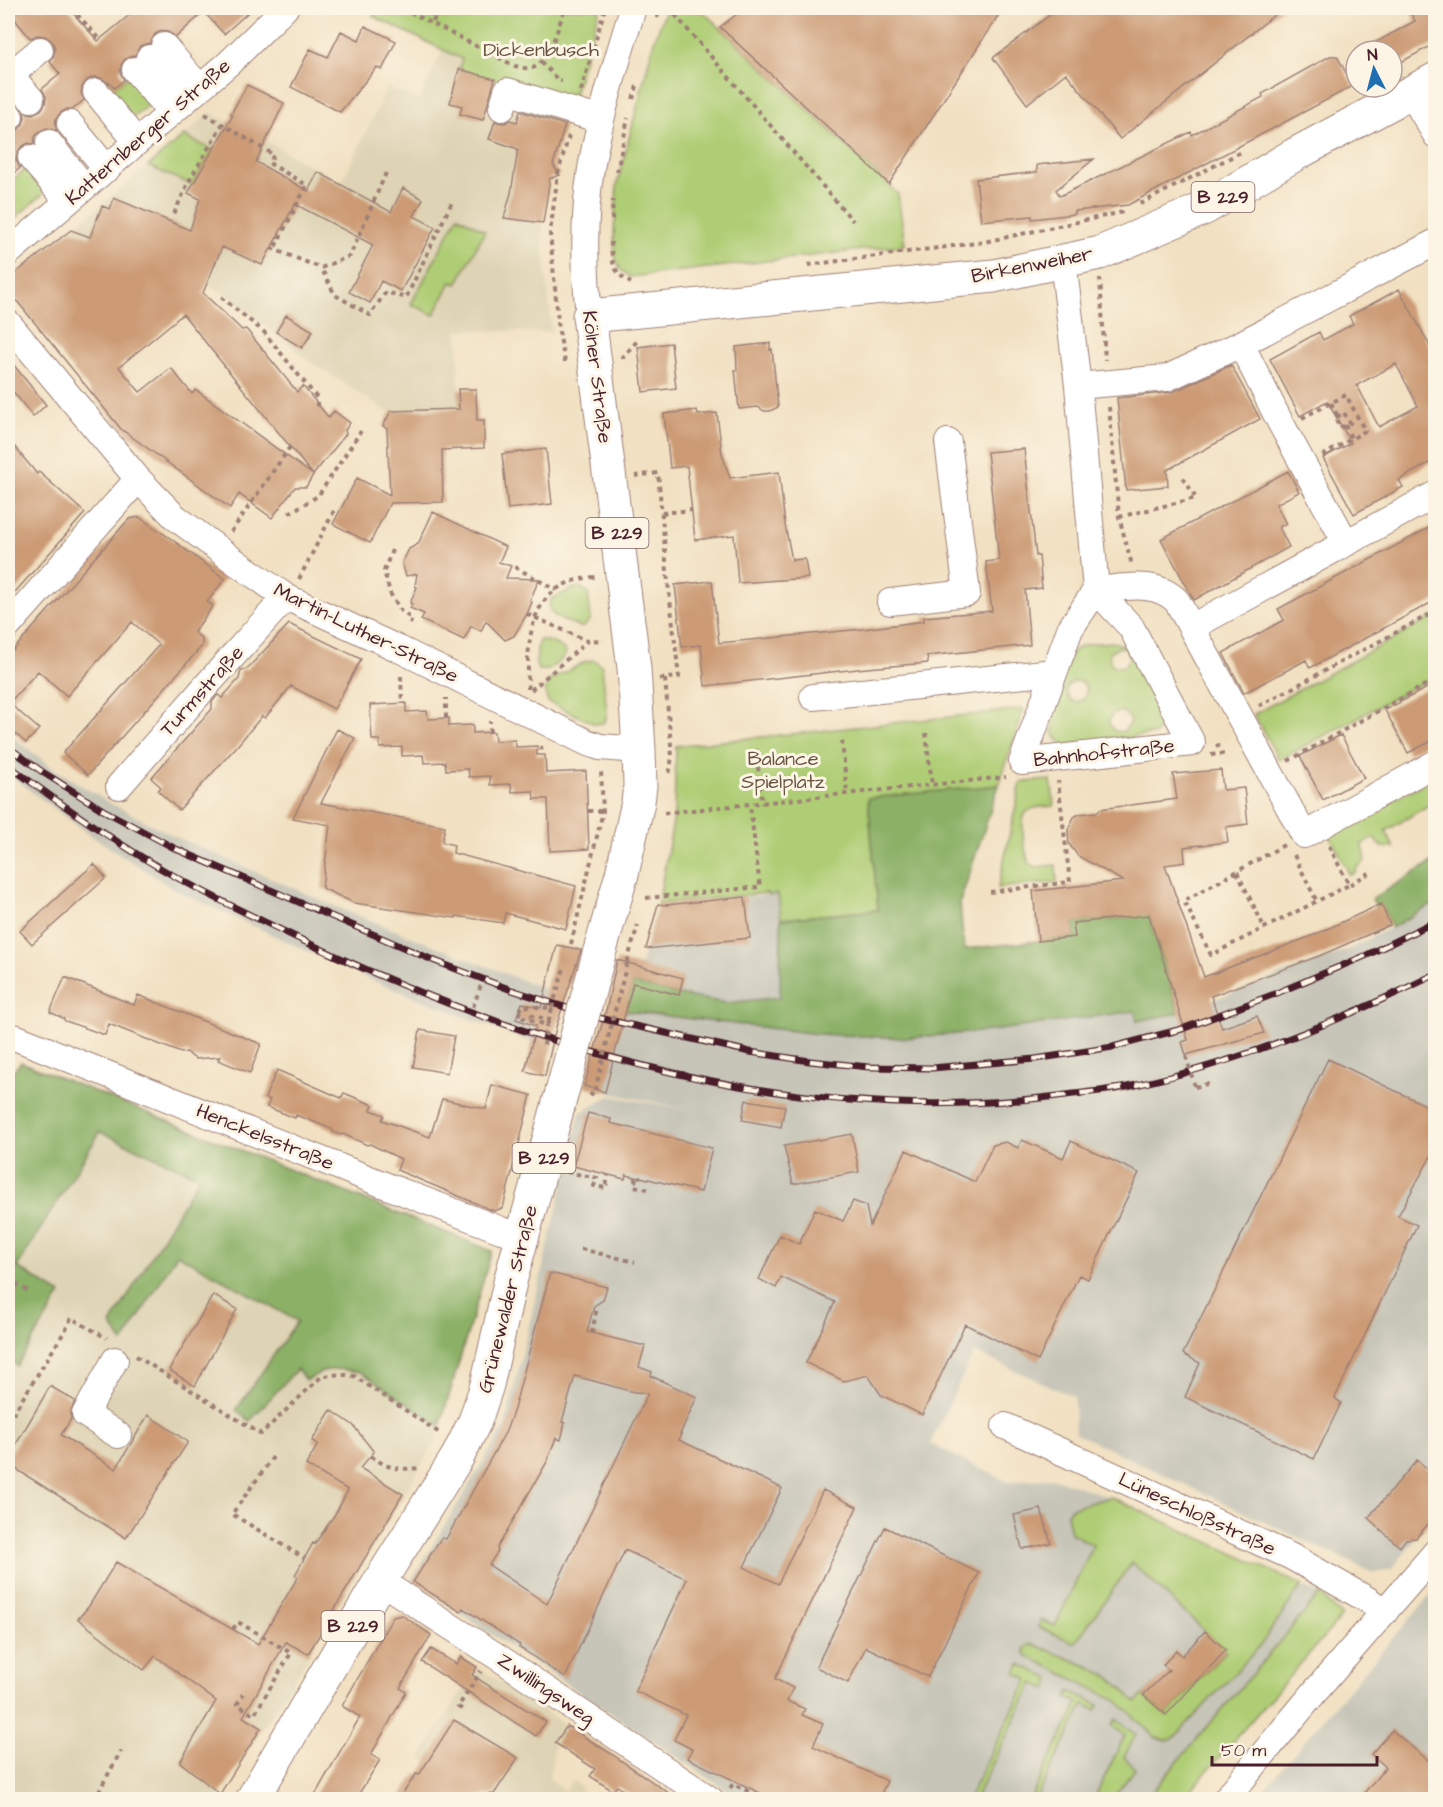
<svg xmlns="http://www.w3.org/2000/svg" width="1443" height="1807" viewBox="0 0 1443 1807" font-family="'Architects Daughter',sans-serif">
  <style>
    .built { fill: #ded3b4 }
    .industrial { fill: #c6c5b8 }
    .green { fill: #afcd74; stroke: #7c7650; stroke-width: 1.5; fill-rule: evenodd }
    .forest { fill: #8bb066; stroke: #6a6848; stroke-width: 1.5 }
    .building { fill: #cc9b76; fill-rule: evenodd }
    .lines { fill: none; stroke-linecap: round; stroke-linejoin: round }
    .minor-casing { stroke: #9e8076; stroke-width: 28 }
    .major-casing { stroke: #9e8076; stroke-width: 35 }
    .path { stroke: #9e8076; stroke-width: 4; stroke-dasharray: 4.5 4.5; stroke-linecap: butt }
    .minor { stroke: #fff; stroke-width: 26 }
    .major { stroke: #fff; stroke-width: 33 }
    .rail-casing { stroke: #4a1f2b; stroke-width: 7 }
    .rail { stroke: #fcf5e5; stroke-width: 4.5; stroke-dasharray: 14; stroke-linecap: butt }
    .major-bridge-casing { stroke: #9e8076; stroke-width: 35; stroke-linecap: butt }
    .path-bridge { stroke: #9e8076; stroke-width: 4; stroke-dasharray: 4.5 4.5; stroke-linecap: butt }
    .major-bridge { stroke: #fff; stroke-width: 33 }
    .labels { text-anchor: middle; dominant-baseline: central; stroke-width: 6; stroke-linejoin: round; paint-order: stroke }
    .shield { fill: #fcf5e5; stroke: #7f5f63; stroke-width: 1.5 }
    .shield-label { font-size: 18px; font-weight: bold; fill: #4a1f2b }
    .park-label { font-size: 20px; fill: #685341; stroke: #fcf5e5 }
    .street-label { font-size: 20px; fill: #4a1f2b; stroke: #fcf5e5 }
  </style>
  <rect width="100%" height="100%" fill="#fcf5e5"/>
  <filter id="ink" filterUnits="userSpaceOnUse"><feTurbulence type="fractalNoise" baseFrequency=".0167" numOctaves="2"/><feDisplacementMap in="SourceGraphic" scale="12" xChannelSelector="R" yChannelSelector="G"/><feConvolveMatrix kernelMatrix="1 2 1 2 8 2 1 2 1" color-interpolation-filters="sRGB"/></filter>
  <filter id="wash" filterUnits="userSpaceOnUse"><feTurbulence type="fractalNoise" baseFrequency=".008" numOctaves="4" result="noise"/><feDisplacementMap in="SourceGraphic" scale="24" xChannelSelector="R" yChannelSelector="G"/><feGaussianBlur stdDeviation="1.35" result="paint"/><feColorMatrix in="noise" values="0 0 0 0 0 0 0 0 0 0 0 0 0 0 0 0 0 1.4 0 .05"/><feComposite in="paint" operator="in"/></filter>
  <g filter="url(#wash)">
    <rect width="100%" height="100%" fill="#f1e0c1"/>
    <!-- built -->
    <path class="built" d="M442,51L462,59L460,69L571,104L553,165L556,169L555,176L550,178L543,223V244L552,332L458,330L459,409L387,411L312,363L222,291L71,230L184,136L210,112L342,182L387,88L419,100Z
      M21,1062L492,1251L436,1441L311,1652L218,1799H8V1077Z
      M477,1667L567,1726L555,1743L549,1778L566,1791L572,1781L582,1788L579,1794L588,1799H482L420,1758Z"/>
    <!-- industrial -->
    <path class="industrial" d="M8,733L54,769L112,804L174,836L346,911L545,989L532,1043L366,978L177,891L90,835L8,774Z
      M778,894L781,919L780,997L727,1003L679,995L633,983L637,965H641L658,904L665,905Z
      M1435,903V1515L1392,1569L1380,1572H1371L1075,1433L1074,1397L974,1352L930,1444L1008,1482L1052,1478L1111,1497L1320,1594L1342,1616L1183,1799H730L733,1794L411,1581L505,1426L580,1113L610,1096L697,1111L605,1092L625,1011L818,1034L905,1038L991,1031L1136,1011L1137,1021L1179,1013L1352,948Z
      M1435,1590V1799L1255,1800L1343,1696Z"/>
    <!-- green -->
    <path class="green" d="M376,8H600L571,104L459,69L462,59L373,16Z
      M667,8H699L898,194L905,245L630,277L620,269L615,256L614,234L617,185L654,41Z
      M132,73L154,100L128,122L99,89L109,82L115,87Z
      M184,136L213,150L192,185L148,166Z
      M27,168L49,189L8,224V184Z
      M458,216L485,231L457,284L451,282L434,315L411,304Z
      M581,587L588,593L591,619L584,627H580C568,621 543,618 551,599L575,588Z
      M1435,616V676L1279,760L1254,714Z
      M540,640C547,640 561,645 566,652L564,657L549,670H538L536,664L538,643Z
      M1112,642L1125,645L1132,652L1161,712L1164,721L1156,734L1064,745C1059,741 1053,737 1053,730C1051,719 1065,662 1072,653C1079,642 1100,643 1112,642ZM1120,647L1126,649L1130,658L1124,666C1113,669 1106,661 1111,651ZM1077,681L1083,683L1087,689L1084,699L1077,702L1070,700L1066,691L1068,685ZM1122,711L1129,717L1130,723L1124,731C1116,733 1110,729 1109,721L1112,714Z
      M594,660L602,666L607,713L606,719L603,723L595,724L548,702C545,694 544,689 548,681L587,661Z
      M1024,709L999,785L868,799L878,910L781,919L778,894L768,895L767,893L658,904L674,817L676,746Z
      M1435,777V801L1386,831L1394,848L1382,847L1374,838L1362,844C1366,857 1369,861 1355,869L1357,872L1350,875L1329,834Z
      M1051,780L1054,806C1046,807 1032,806 1026,813C1019,820 1025,855 1030,864L1037,867L1056,865L1057,882L998,888L1021,782Z
      M1111,1497L1302,1585L1260,1646L1173,1739L1167,1741L1156,1738L1116,1700L1027,1656L1025,1653V1648L1030,1644L1035,1645L1090,1667L1111,1678L1136,1702L1143,1695L1166,1715L1226,1651L1132,1563L1075,1643L1038,1627L1041,1620L1055,1626L1093,1545L1071,1533L1067,1514L1071,1508Z
      M1320,1594L1342,1616L1183,1799H1146Z
      M1020,1664L1051,1679L1047,1689L1033,1683L975,1799H968L1028,1679L1015,1673Z
      M1070,1691L1099,1705L1096,1710L1084,1704L1036,1799H1030L1078,1703L1067,1697Z
      M1116,1719L1136,1735L1124,1757L1135,1769L1112,1799H1094L1125,1735L1112,1726Z"/>
    <!-- forest -->
    <path class="forest" d="M999,785L960,902L964,949L1075,937L1073,923L1128,917L1135,869L1179,1013L1137,1021L1135,1011L991,1031L905,1038L818,1034L625,1011L633,983L679,995L727,1003L780,997L781,919L878,910L868,798Z
      M1435,860V903L1391,928L1381,904L1376,906L1372,899Z
      M21,1062L492,1251L440,1426L361,1372L337,1369L322,1371L306,1381L297,1369L250,1421L236,1410L297,1321L177,1254L123,1343L111,1324L199,1177L100,1132L17,1267L61,1294L17,1366L8,1359V1077Z"/>
    <g id="blocks">
      <!-- building -->
      <path class="building" d="M8,8H68L98,41L138,8H253L224,34L204,12L176,37L168,32L161,31L155,34L150,43L140,46L135,55L125,59L121,65L120,72L124,80L114,88L109,82L108,83L101,78L94,77L87,80L82,87L81,94L84,100L72,110L67,109L60,113L56,119L55,126L57,131L47,128L40,131L35,137L34,144L28,143L21,147L17,153L16,160L20,168L8,178V131L18,130L23,124L25,117L24,112L33,114L41,110L45,104L46,97L42,89L60,74L50,62L54,55L55,48L52,41L45,36L37,35L30,38L8,11Z
        M745,8H1003L889,184L720,27Z
        M1059,8H1283L1120,139L1066,73L1027,104L993,58Z
        M1408,8H1436V43L1392,67V51H1360L1415,21Z
        M365,26L396,41L382,70L377,67L340,112L291,87L310,49L328,57L341,31L359,40Z
        M1330,56H1337L1353,86L1128,205L1075,211V214L1032,219V216L981,221L976,179L1037,172V165L1094,159L1056,190L1060,196L1191,132L1192,135L1263,97L1262,94Z
        M459,69L495,79L483,120L460,114L462,106L450,103Z
        M247,85L284,103L256,162L308,191L318,172L391,212L403,188L423,199L414,216L435,227L401,291L381,281L370,303L349,292L373,245L295,204L262,265L222,247L203,293L242,330L246,329L297,392L303,386L329,418L334,411L350,423L345,430L346,434L313,475L306,487H295L272,518L239,494L230,508L121,429L8,290V279L71,230L90,237L102,206L110,209L114,198L190,230L200,199L188,193L233,115L231,114ZM183,314L214,353L313,475L196,390L192,394L171,368L140,392L119,367Z
        M520,111L565,125L553,165L560,175L550,178L543,223L504,218L511,193L518,149L489,139L495,121L498,122L505,123L510,120L517,122Z
        M1399,289L1436,357V459L1399,480L1403,487L1354,514L1323,458L1351,443L1327,401L1300,416L1270,359L1319,332L1323,340L1353,324L1349,316ZM1396,364L1418,406L1379,427L1357,385Z
        M286,315L313,331L302,348L276,332Z
        M671,343L676,388L643,392L638,347Z
        M770,343V350L772,349L778,407L770,411H764L758,407L739,409L735,370H737L736,347Z
        M8,358L46,405L33,417L8,385Z
        M1231,365L1260,419L1167,470L1168,486L1126,490L1117,398L1173,392Z
        M458,389H476L477,420H484V448L442,450L443,502L390,503L370,543L333,524L357,478L390,495L387,429L383,426L391,411L459,409Z
        M697,410L698,415L717,413L722,454L730,478L779,472L785,525L792,560L805,559L808,578L738,583L734,535L695,540L687,466L670,468L664,414Z
        M8,439L37,474L39,472L85,513L8,600Z
        M546,449L552,504L508,509L502,454Z
        M1024,449L1036,556H1039L1042,588L1025,590L1030,645L927,656L928,663L867,668L705,686L701,645L682,647L675,585L712,581L719,643L863,629L924,621V617L992,611L986,562L999,560L987,452Z
        M1288,471L1299,492L1276,504L1286,524L1279,527L1289,547L1194,600L1161,539Z
        M433,512L506,547L499,562L511,566L506,578L539,579L530,601L532,602L527,614L514,636L505,640L486,621L481,631L471,626L464,640L421,620L424,614L410,608L412,604L410,603L417,587L415,586L417,574L406,576L402,563L409,549L418,544Z
        M139,517L170,538L225,579L207,602L213,606L194,632L202,639V646L88,775L63,753L159,645L132,622L67,696L38,671L9,703L39,729L26,743L8,727V656L129,519Z
        M1436,524V600L1310,668L1306,660L1244,693L1223,653L1284,620L1278,609Z
        M289,624L361,659L334,709L291,686L265,718L262,716L237,746L179,810L158,791L161,787L151,778L212,709V702L216,697L218,695L222,698L239,679L241,670L247,669Z
        M1429,687L1436,698V739L1408,753L1385,710Z
        M406,703V712L427,711L428,719L449,718V726L473,725V733L494,732L495,741L515,740L516,747L537,746V755H545L546,773L586,771L589,849L550,851L548,799H534L533,791L512,792L511,784L490,785V776L469,777L468,769L446,770L445,762L424,763L423,755L402,756V747L380,748V740H372L370,705Z
        M337,729L355,738L321,803L445,826L442,842L454,845L453,853L576,886L566,929L505,913L503,923L456,916V918L354,903L322,888L330,825L293,818Z
        M1341,735L1364,778L1323,800L1300,756Z
        M1221,770L1223,790L1244,788L1248,824L1226,827L1228,842L1184,847L1185,862L1165,865L1204,977L1314,935L1381,904L1390,925L1319,956L1211,996L1222,1028L1257,1016L1264,1033L1186,1055L1182,1042L1188,1040L1149,915L1073,923L1075,937L1038,941L1033,891L1123,881L1078,856L1069,844L1068,830L1074,817L1079,814L1097,812L1100,809L1177,799L1173,774Z
        M94,864L106,878L32,944L20,931Z
        M745,897L750,938L646,949L658,904L665,905Z
        M557,945L581,950L556,1027L545,1076L525,1071L536,1026L516,1019L522,1003L541,1008Z
        M617,960L683,978L679,995L633,983L605,1092L584,1086L607,1007Z
        M65,977L134,1005L138,995L261,1044L250,1073L218,1060L220,1057L196,1059L192,1057L187,1052L181,1053L109,1024L105,1035L65,1021L63,1018L50,1012Z
        M420,1030L454,1036L447,1073L413,1067Z
        M1328,1059L1436,1110V1147L1398,1216L1417,1225L1335,1398L1341,1403L1314,1459L1185,1397L1200,1363L1183,1354Z
        M277,1070L341,1098L344,1093L373,1105L371,1110L384,1115L382,1120L430,1137L442,1099L486,1109L492,1085L531,1095L503,1208L494,1211L397,1170L401,1159L370,1144L367,1145L343,1134L341,1135L333,1132L332,1129L296,1115L295,1118L267,1107L270,1100L265,1098Z
        M746,1100L785,1106L781,1127L742,1120Z
        M588,1113L611,1119L610,1123L712,1148L701,1192L640,1177V1178L626,1175L625,1179L573,1166Z
        M852,1134L859,1172L793,1184L784,1146Z
        M1022,1140L1063,1158L1071,1141L1139,1173L1088,1279L1079,1275L1038,1361L965,1324L922,1415L881,1395L868,1375L844,1381L806,1363L835,1302L781,1277L776,1288L759,1279L780,1235L799,1244L815,1209L843,1221L853,1201L866,1206L870,1226L906,1150L975,1182L993,1145L1006,1142L1018,1148Z
        M550,1273L607,1287L603,1300L594,1306L587,1332L645,1346L639,1367L652,1372L651,1376L697,1397L680,1434H681L679,1440L782,1488L744,1567L778,1584L823,1490L857,1507L775,1679L793,1688L787,1701L805,1709L802,1715L823,1724L813,1746L887,1781L878,1800H775L687,1758L692,1749L674,1740L686,1715L635,1691L687,1579L625,1550L565,1678L519,1647L520,1645L463,1608L461,1612L413,1582L441,1538L446,1539L506,1431L514,1409ZM575,1376L634,1392L648,1393L547,1604L489,1565L498,1551L497,1548L547,1462L556,1438L561,1440L565,1423L562,1422Z
        M213,1295L237,1309L195,1386L169,1370Z
        M50,1386L75,1401L70,1413L71,1419L61,1435L116,1469L148,1415L188,1442L126,1538L8,1464V1458Z
        M331,1410L353,1425L374,1452L360,1468L403,1494L308,1654L286,1642L243,1717L261,1728L220,1794L180,1762L216,1701L155,1656L144,1670L78,1619L89,1606L116,1562L258,1644L298,1577L295,1575L313,1543L315,1544L337,1511L348,1490L306,1465L318,1444L312,1441Z
        M1417,1460L1436,1476V1515L1416,1538L1406,1539L1400,1547L1368,1518Z
        M1041,1509L1051,1543L1022,1549L1014,1515Z
        M885,1527L979,1573L928,1677L866,1647L848,1683L816,1667Z
        M402,1615L431,1635L400,1688L406,1692L371,1755L380,1760L355,1800H312L360,1717L342,1706L393,1617Z
        M1205,1631L1226,1650L1166,1715L1143,1695L1169,1670L1163,1665L1176,1650L1182,1656Z
        M431,1649L456,1664L461,1657L477,1667L472,1675L546,1722L536,1736L422,1662Z
        M454,1720L518,1758L494,1794L445,1800H398L417,1773L419,1775Z
        M567,1726L607,1751L679,1800H638L617,1786L613,1791L590,1776L595,1769L555,1743Z
        M1392,1730L1436,1767V1800H1358L1386,1767L1371,1754Z"/>
    </g>
  </g>
  <g filter="url(#ink)">
    <use href="#blocks" fill-opacity="0" stroke="#9e8076" stroke-width="1.5"/>
    <g class="lines">
      <!-- minor casing -->
      <g class="minor-casing">
        <path id="minor" d="M164,46L200,88
          M149,58L185,101
          M135,70L171,113
          M10,75L31,99
          M8,77L40,50
          M96,92L137,142
          M1411,93L1436,135
          M502,108L507,91L601,120
          M8,114L10,117
          M70,124L107,169
          M49,143L84,187
          M31,158L68,201
          M8,253L229,63L285,8
          M1063,261L1078,386L1096,590L1070,629L1022,762L1192,743L1131,627L1096,590
          M589,316C584,267 583,218 591,169C600,114 617,61 633,8
          M8,323L138,479L175,517L237,563L286,597L399,649L586,742L600,747L639,750
          M1078,386L1167,378L1241,344
          M1346,543L1279,420L1241,344L1436,242
          M1096,590C1124,588 1155,579 1177,601L1304,835L1436,763
          M890,602L967,593L948,442
          M8,626L138,479
          M1192,627L1436,494
          M813,697L1054,672
          M119,786L205,687L286,597
          M8,1036L17,1038L382,1184L501,1230L523,1236
          M115,1360L85,1414L118,1435
          M1005,1426L1292,1557L1368,1600L1385,1612
          M380,1581L501,1659L711,1800
          M1225,1800L1313,1694L1436,1552"/>
      </g>
      <!-- major casing -->
      <g class="major-casing">
        <path id="major" d="M599,954L622,874L638,802L640,786L639,750L634,668L589,316L994,276L1100,253L1205,208L1294,155L1436,79
          M252,1800L380,1581L458,1456L475,1421L487,1385L511,1278L565,1081"/>
      </g>
      <!-- path -->
      <path class="path" d="M71,8L100,39
        M402,8L515,66C521,67 529,70 535,67C551,59 559,23 565,8
        M669,8L853,221
        M657,18L660,8
        M433,22L438,8
        M541,62L558,80L562,81
        M581,91L605,8
        M633,99L638,83
        M205,114L274,155L269,163L307,185L274,249
        M617,172L628,118
        M386,173L350,256L321,268L335,295L370,315L386,292L406,298L452,202
        M1140,204L1243,151
        M174,214L188,183L222,125
        M612,220L613,200
        M611,242C612,262 612,272 631,283
        M271,248L321,268
        M808,265L984,242L1123,212
        M1100,278L1105,360
        M221,297L264,332L317,398V411
        M623,359V357L638,340
        M565,362L559,332L550,233L558,173L570,132
        M1331,403L1338,417
        M1109,407L1119,517L1132,565
        M1344,413L1350,423L1340,428L1335,418Z
        M1302,418L1346,395L1365,431L1322,456
        M1345,425L1351,438
        M635,476L658,473L668,582L679,677L660,679
        M289,513L318,496L361,431
        M662,513L692,510
        M1119,517L1196,498L1182,476
        M231,532L290,447
        M392,550L384,571L390,593L400,610L412,619L408,628
        M515,567L556,590
        M299,579L336,507
        M527,614L588,641
        M401,676L402,703
        M665,679L672,756L669,776
        M528,689C527,636 529,582 595,577
        M531,690L588,641L603,640
        M1259,706L1436,611
        M446,718V698
        M490,732V721
        M926,733L932,785
        M842,741L847,794
        M541,746L542,755
        M756,749L762,804
        M1211,755L1222,754L1216,742
        M1288,761L1436,679
        M588,811H603
        M664,813L1006,777
        M1284,845L1184,901L1211,955L1349,885
        M1329,846L1349,885L1371,872
        M1294,855L1317,902
        M1237,872L1265,929
        M990,892L1070,882L1058,781
        M646,898L760,887L750,805
        M571,944L603,811L601,770
        M627,962L638,925
        M473,1007L481,985
        M520,1011L522,1006L552,1008L549,1020L528,1014
        M520,1011L518,1016L547,1025L549,1020
        M1195,1087L1207,1084L1208,1087
        M590,1096L595,1090
        M567,1172L597,1178L594,1186L606,1188L608,1175
        M636,1178L634,1186L652,1190
        M581,1249L635,1262
        M8,1279L30,1292
        M592,1333L597,1307
        M136,1356L261,1434L321,1377C333,1374 342,1374 354,1376L441,1434
        M8,1422L66,1329L71,1318L107,1338
        M371,1456C389,1469 397,1470 419,1468
        M273,1457L232,1514L304,1558
        M233,1629L238,1622L291,1653L254,1715L237,1704L243,1694
        M462,1709L458,1707L481,1671
        M730,1788L733,1784L766,1800
        M94,1800L121,1751"/>
      <!-- minor -->
      <use href="#minor" class="minor"/>
      <!-- major -->
      <use href="#major" class="major"/>
      <!-- rail casing -->
      <g class="rail-casing">
        <path id="rail" d="M8,747L44,773L103,810L176,849L435,961L509,989L595,1017L750,1052L810,1061L869,1067L932,1068L1035,1059L1113,1047L1182,1029L1272,995L1365,956L1436,921
          M8,765C59,803 111,840 167,872C204,893 244,912 283,931C521,1047 791,1130 1058,1096C1081,1093 1104,1091 1127,1087C1233,1065 1338,1022 1436,974"/>
      </g>
      <!-- rail -->
      <use href="#rail" class="rail"/>
      <!-- major-bridge casing -->
      <g class="major-bridge-casing">
        <path id="major-bridge" d="M565,1081L599,954"/>
      </g>
      <!-- path-bridge -->
      <path class="path-bridge" d="M552,1008L565,965
        M544,1045L547,1025
        M1186,1056L1195,1087
        M595,1090L627,963"/>
      <!-- major-bridge -->
      <use href="#major-bridge" class="major-bridge"/>
    </g>
  </g>
  <g class="labels">
    <!-- shield labels -->
    <g class="shield">
      <rect x="1191.5" y="182" width="63" height="30" rx="4.5"/>
      <rect x="585.5" y="518" width="63" height="30" rx="4.5"/>
      <rect x="512.5" y="1143" width="63" height="30" rx="4.5"/>
      <rect x="321.5" y="1611" width="63" height="30" rx="4.5"/>
    </g>
    <g class="shield-label">
      <text x="1223" y="197">B 229</text>
      <text x="617" y="533">B 229</text>
      <text x="544" y="1158">B 229</text>
      <text x="353" y="1626">B 229</text>
    </g>
    <!-- park labels -->
    <g class="park-label">
      <text x="541" y="50">Dickenbusch</text>
      <text x="783" y="759">Balance<tspan x="783" dy="23">Spielplatz</tspan></text>
    </g>
    <!-- street labels -->
    <g class="street-label">
      <text transform="translate(148 132) rotate(-41)">Katternberger Straße</text>
      <text transform="translate(1032 265) rotate(-11)">Birkenweiher</text>
      <text transform="translate(597 377) rotate(83)">Kölner Straße</text>
      <text transform="translate(366 633) rotate(26)">Martin-Luther-Straße</text>
      <text transform="translate(202 691) rotate(-48)">Turmstraße</text>
      <text transform="translate(1104 753) rotate(-6)">Bahnhofstraße</text>
      <text transform="translate(265 1137) rotate(22)">Henckelsstraße</text>
      <text transform="translate(508 1299) rotate(-76)">Grünewalder Straße</text>
      <text transform="translate(1197 1514) rotate(25)">Lüneschloßstraße</text>
      <text transform="translate(546 1689) rotate(34)">Zwillingsweg</text>
    </g>
  </g>
  <!-- margin -->
  <rect width="1443" height="1807" fill="none" stroke="#fcf5e5" stroke-width="30"/>
  <!-- north arrow -->
  <g transform="translate(1374 69) rotate(354)"><circle r="28" fill="#fcf5e5" stroke="#b59f9b" stroke-width="1.5"/>
  <path d="M0-4.5L10 22L0 15L-10 22Z" fill="#1f6fb2"/>
  <text y="-9" font-size="16" font-weight="bold" text-anchor="middle" fill="#4a1f2b">N</text>
  </g>
  <!-- scale -->
  <path d="M1212 1756v9h165v-9" fill="none" stroke="#4a1f2b" stroke-width="3"/>
  <text x="1221" y="1756" font-size="18" fill="#4a1f2b" stroke="#fcf5e5" stroke-width="4.5" paint-order="stroke">50 m</text>
</svg>
